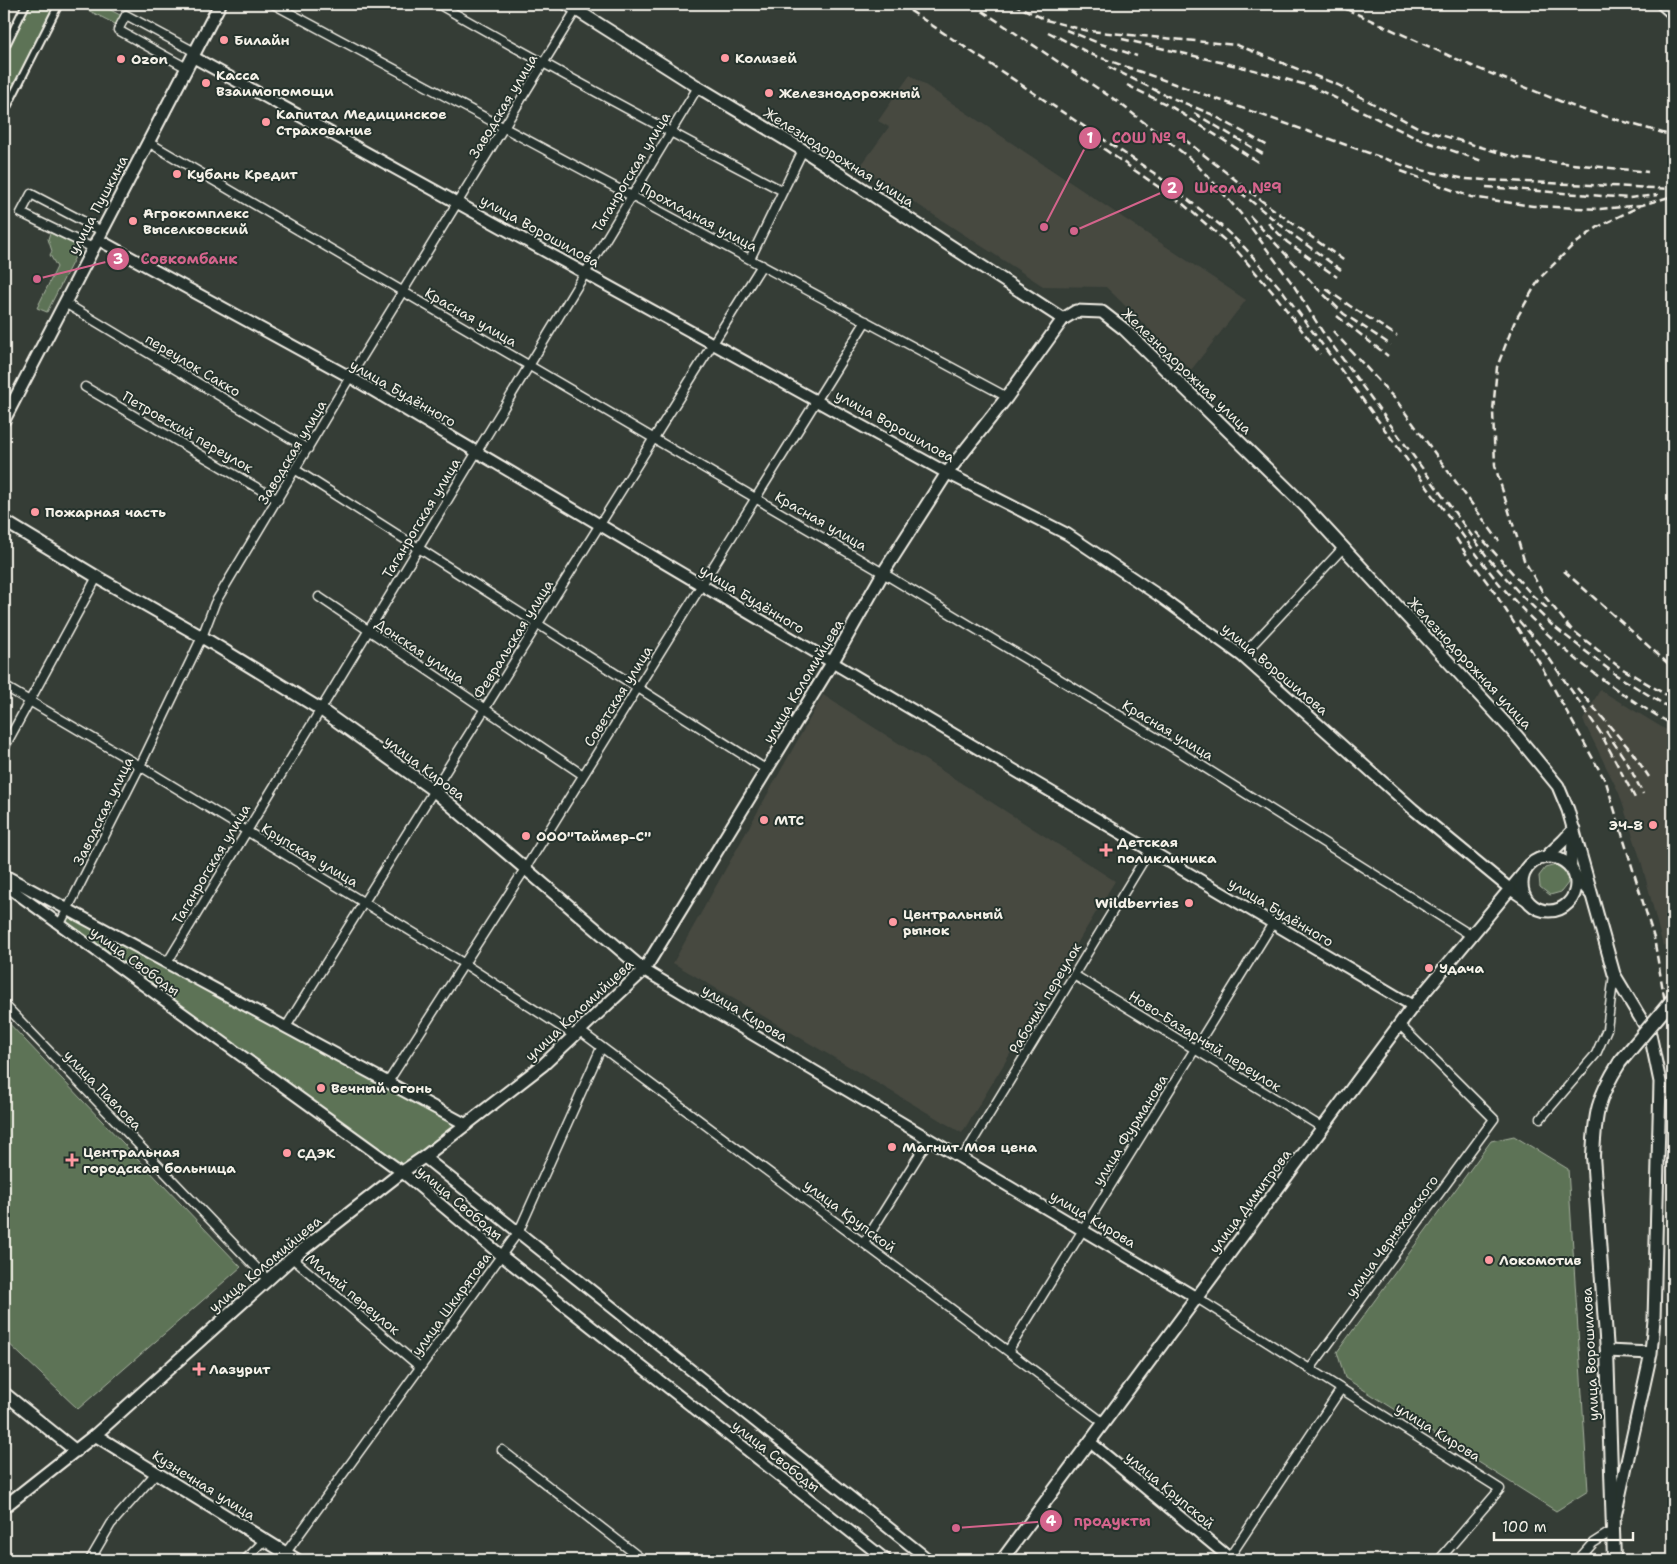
<svg xmlns="http://www.w3.org/2000/svg" width="1677" height="1564" viewBox="0 0 1677 1564" font-family="'Shantell Sans',sans-serif">
  <style>
    .built { fill: #474941 }
    .green { fill: #5d7357; stroke: #a8b2a0 }
    .lines { fill: none; stroke-linecap: round; stroke-linejoin: round }
    .pedestrian-casing { stroke: #f4f1e8; stroke-width: 10 }
    .minor-casing { stroke: #f4f1e8; stroke-width: 11 }
    .tertiary-casing { stroke: #f4f1e8; stroke-width: 14 }
    .secondary-casing { stroke: #f4f1e8; stroke-width: 15 }
    .primary-casing { stroke: #f4f1e8; stroke-width: 16 }
    .pedestrian { stroke: #26332d; stroke-width: 6 }
    .minor { stroke: #26332d; stroke-width: 8 }
    .tertiary { stroke: #26332d; stroke-width: 10 }
    .secondary { stroke: #26332d; stroke-width: 11 }
    .primary { stroke: #26332d; stroke-width: 12 }
    .rail { stroke: #f4f1e8; stroke-width: 2.5; stroke-dasharray: 8 4; stroke-linecap: butt }
    .primary-bridge-casing { stroke: #f4f1e8; stroke-width: 16; stroke-linecap: butt }
    .primary-bridge { stroke: #26332d; stroke-width: 12 }
    .poi-dot { fill: #ff9aa2; stroke: #26332d; stroke-width: 2 }
    .labels { text-anchor: middle; dominant-baseline: central; stroke-width: 4; stroke-linejoin: round; paint-order: stroke }
    .poi-label { font-size: 14px; font-weight: bold; fill: #f4f1e8; stroke: #26332d; text-anchor: start }
    .street-label { font-size: 14px; fill: #f4f1e8; stroke: #26332d }
    .leader { fill: none; stroke: #d4648c; stroke-width: 2 }
    .callout-dot { fill: #d4648c; stroke: #26332d; stroke-width: 2 }
    .mark-label { font-size: 15px; text-anchor: middle; font-weight: bold; fill: #fff }
    .callout-label { font-size: 15px; text-anchor: middle; font-weight: bold; fill: #d4648c; stroke: #26332d; stroke-width: 4; stroke-linejoin: round; paint-order: stroke }
  </style>
  <rect width="100%" height="100%" fill="#353d36"/>
  <filter id="ink" filterUnits="userSpaceOnUse"><feTurbulence type="fractalNoise" baseFrequency=".02" numOctaves="2"/><feDisplacementMap in="SourceGraphic" scale="10" xChannelSelector="R" yChannelSelector="G"/><feConvolveMatrix kernelMatrix="1 2 1 2 8 2 1 2 1" color-interpolation-filters="sRGB"/></filter>
  <g filter="url(#ink)">
    <!-- built -->
    <path class="built" d="M910,75L1246,300L1191,370L1106,287L1043,286L860,167L889,127L878,121Z
      M1600,690L1673,734V772L1671,776L1673,784V942L1663,946L1642,864L1619,793L1583,720Z
      M823,695L1115,881L962,1133L673,963Z"/>
    <!-- green -->
    <path class="green" d="M31,4H42L54,10L4,109V59Z
      M76,4H99L122,16L117,25Z
      M50,233L80,247L47,312L37,308L57,267L50,255L52,251L48,239Z
      M1556,865L1566,872L1568,883L1561,892L1550,895L1540,887L1539,876L1545,868Z
      M68,909L467,1125L402,1172L60,924Z
      M4,1018L241,1267L78,1409L4,1339Z
      M1514,1136L1568,1169L1588,1491L1556,1511L1345,1378L1337,1352L1491,1141Z"/>
    <g class="lines">
      <!-- pedestrian casing -->
      <g class="pedestrian-casing">
        <path id="pedestrian" d="M4,49L26,4
          M4,113L59,4"/>
      </g>
      <!-- minor casing -->
      <g class="minor-casing">
        <path id="minor" d="M273,4L1007,397
          M438,4C552,69 667,131 783,191
          M187,68L118,30L126,15L195,52
          M148,142L883,573L1180,752L1472,936
          M93,248L21,213L31,194L102,231
          M750,259L803,150
          M65,303L308,449
          M85,387L278,500
          M296,470L767,770
          M319,597L583,775
          M1242,656L1343,548
          M4,686L140,766L463,963L575,1036
          M4,748L97,577
          M60,924L140,766L202,637L215,603L350,377L576,10
          M167,963L698,87
          M1074,975L1323,1128
          M4,1004L267,1279
          M286,1027L762,265
          M580,1031L1104,1423
          M388,1082L525,869L866,321
          M1541,1118L1596,1054L1607,1029L1614,974
          M962,1159L1150,850
          M864,1243L929,1139
          M292,1258L420,1367
          M1197,1298L1500,1489L1439,1560
          M1008,1351L1273,923
          M1310,1369L1494,1119L1400,1025
          M502,1450L643,1560
          M285,1554L519,1231L601,1048
          M1229,1558L1341,1389
          M90,1560L111,1524L156,1473
          M245,1560L264,1541
          M1578,1560L1593,1543L1612,1531"/>
      </g>
      <!-- tertiary casing -->
      <g class="tertiary-casing">
        <path id="tertiary" d="M193,57L947,473L1067,534L1158,595L1242,656L1413,809L1510,889L1528,901
          M97,239L350,377L1413,1006
          M1571,867L1573,833
          M4,875L467,1125
          M1575,875L1592,896
          M4,884L402,1172L502,1256L886,1560
          M1510,889L1529,866
          M644,970L1197,1298
          M424,1157L929,1560
          M1090,1442L1232,1560"/>
      </g>
      <!-- secondary casing -->
      <g class="secondary-casing">
        <path id="secondary" d="M567,4L698,87L803,150L1063,319L1076,311L1102,312L1124,329L1304,505L1517,736L1558,786L1568,810L1614,974L1650,1034L1660,1082L1654,1320L1651,1353L1615,1516
          M4,420L220,4
          M4,521L97,577L202,637L320,709L433,790L644,970
          M1522 884a27 27 0 1 1 54 0a27 27 0 1 1-54 0Z
          M1546,857L1563,841L1574,829
          M1607,1351L1651,1353
          M4,1393L76,1451
          M95,1435L297,1560
          M4,1507L95,1435L292,1258L402,1172L424,1157L543,1065L644,970L832,663L883,573L947,473L1007,397L1063,319
          M1002,1560L1413,1006L1510,889"/>
      </g>
      <!-- primary casing -->
      <g class="primary-casing">
        <path id="primary" d="M1663,4L1673,13
          M1614,1560L1607,1351L1593,1156C1595,1114 1597,1098 1620,1062"/>
      </g>
      <!-- pedestrian -->
      <use href="#pedestrian" class="pedestrian"/>
      <!-- minor -->
      <use href="#minor" class="minor"/>
      <!-- tertiary -->
      <use href="#tertiary" class="tertiary"/>
      <!-- secondary -->
      <use href="#secondary" class="secondary"/>
      <!-- primary -->
      <use href="#primary" class="primary"/>
      <!-- rail -->
      <path class="rail" d="M900,4L1154,173L1220,225L1245,248L1282,290L1483,563C1493,576 1503,589 1515,601C1560,651 1615,692 1673,725
        M972,4L1118,102L1192,160L1215,184L1241,214L1294,286L1322,331L1488,558L1522,596L1552,625L1616,675L1673,710
        M1013,4L1046,20L1088,31L1237,45L1338,85L1421,129L1517,158L1648,172
        M1335,4L1472,66L1577,108L1673,136
        M1066,30L1101,44L1137,56
        M1048,32L1093,55L1411,168L1466,179L1673,189
        M1122,39L1254,70L1313,87L1416,138L1482,161
        M1109,67L1165,95L1211,114L1268,146
        M1127,85L1170,106L1258,162
        M1194,113L1263,154
        M1184,139L1262,201L1346,262
        M1094,142L1183,204L1237,251L1275,295L1320,354
        M1401,171L1471,197L1533,206L1600,209L1642,205
        M1486,187L1629,198L1658,195
        M1240,192L1293,235L1341,270
        M1250,216L1318,289L1344,314L1391,345
        M1268,223L1287,242L1337,277
        M1326,289L1350,306L1397,336
        M1337,316L1388,356
        M1333,331L1396,400L1499,541
        M1476,532L1533,596L1548,609
        M1456,538L1468,557L1493,590L1539,662L1606,782L1654,938L1670,1031L1673,1062
        M1564,571L1673,668
        M1519,621L1540,645L1600,732L1635,798
        M1566,625L1618,666L1673,699
        M1572,630L1546,598L1524,560L1495,466L1493,411L1497,367L1514,323L1534,288L1541,277L1571,247L1598,227L1642,205L1673,196
        M1577,688L1632,752L1649,777
        M1606,731L1628,764L1643,794
        M1672,1560L1673,1474"/>
      <!-- primary-bridge casing -->
      <g class="primary-bridge-casing">
        <path id="primary-bridge" d="M1620,1062L1673,999"/>
      </g>
      <!-- primary-bridge -->
      <use href="#primary-bridge" class="primary-bridge"/>
    </g>
  </g>
  <!-- markers -->
  <g class="poi-dot">
    <circle cx="224" cy="40" r="5"/>
    <circle cx="725" cy="58" r="5"/>
    <circle cx="121" cy="59" r="5"/>
    <circle cx="206" cy="83" r="5"/>
    <circle cx="769" cy="93" r="5"/>
    <circle cx="266" cy="122" r="5"/>
    <circle cx="177" cy="174" r="5"/>
    <circle cx="133" cy="221" r="5"/>
    <circle cx="35" cy="512" r="5"/>
    <circle cx="764" cy="820" r="5"/>
    <circle cx="1653" cy="825" r="5"/>
    <circle cx="526" cy="836" r="5"/>
    <path d="M1103.5 842.5h5v5h5v5h-5v5h-5v-5h-5v-5h5z"/>
    <circle cx="1189" cy="903" r="5"/>
    <circle cx="893" cy="922" r="5"/>
    <circle cx="1429" cy="968" r="5"/>
    <circle cx="321" cy="1088" r="5"/>
    <circle cx="892" cy="1147" r="5"/>
    <circle cx="287" cy="1153" r="5"/>
    <path d="M69.5 1152.5h5v5h5v5h-5v5h-5v-5h-5v-5h5z"/>
    <circle cx="1489" cy="1260" r="5"/>
    <path d="M196.5 1361.5h5v5h5v5h-5v5h-5v-5h-5v-5h5z"/>
  </g>
  <g class="labels">
    <!-- poi labels -->
    <g class="poi-label">
      <text x="234" y="40">Билайн</text>
      <text x="735" y="58">Колизей</text>
      <text x="131" y="59">Ozon</text>
      <text x="216" y="75">Касса<tspan x="216" dy="16">Взаимопомощи</tspan></text>
      <text x="779" y="93">Железнодорожный</text>
      <text x="276" y="114">Капитал Медицинское<tspan x="276" dy="16">Страхование</tspan></text>
      <text x="187" y="174">Кубань Кредит</text>
      <text x="143" y="213">Агрокомплекс<tspan x="143" dy="16">Выселковский</tspan></text>
      <text x="45" y="512">Пожарная часть</text>
      <text x="774" y="820">МТС</text>
      <text x="1643" y="825" text-anchor="end">ЭЧ-8</text>
      <text x="536" y="836">ООО"Таймер-С"</text>
      <text x="1117" y="842">Детская<tspan x="1117" dy="16">поликлиника</tspan></text>
      <text x="1179" y="903" text-anchor="end">Wildberries</text>
      <text x="903" y="914">Центральный<tspan x="903" dy="16">рынок</tspan></text>
      <text x="1439" y="968">Удача</text>
      <text x="331" y="1088">Вечный огонь</text>
      <text x="902" y="1147">Магнит Моя цена</text>
      <text x="83" y="1152">Центральная<tspan x="83" dy="16">городская больница</tspan></text>
      <text x="297" y="1153">СДЭК</text>
      <text x="1499" y="1260">Локомотив</text>
      <text x="209" y="1369">Лазурит</text>
    </g>
    <!-- street labels -->
    <g class="street-label">
      <text transform="translate(503 106) rotate(-59)">Заводская улица</text>
      <text transform="translate(839 157) rotate(32)">Железнодорожная улица</text>
      <text transform="translate(631 172) rotate(-59)">Таганрогская улица</text>
      <text transform="translate(98 205) rotate(-62)">улица Пушкина</text>
      <text transform="translate(699 217) rotate(28)">Прохладная улица</text>
      <text transform="translate(540 231) rotate(29)">улица Ворошилова</text>
      <text transform="translate(471 317) rotate(30)">Красная улица</text>
      <text transform="translate(193 365) rotate(31)">переулок Сакко</text>
      <text transform="translate(1187 371) rotate(44)">Железнодорожная улица</text>
      <text transform="translate(403 393) rotate(30)">улица Будённого</text>
      <text transform="translate(895 426) rotate(29)">улица Ворошилова</text>
      <text transform="translate(188 432) rotate(30)">Петровский переулок</text>
      <text transform="translate(292 452) rotate(-59)">Заводская улица</text>
      <text transform="translate(421 518) rotate(-59)">Таганрогская улица</text>
      <text transform="translate(821 521) rotate(30)">Красная улица</text>
      <text transform="translate(752 599) rotate(31)">улица Будённого</text>
      <text transform="translate(513 639) rotate(-58)">Февральская улица</text>
      <text transform="translate(420 651) rotate(34)">Донская улица</text>
      <text transform="translate(1470 663) rotate(47)">Железнодорожная улица</text>
      <text transform="translate(1275 669) rotate(40)">улица Ворошилова</text>
      <text transform="translate(803 681) rotate(-59)">улица Коломийцева</text>
      <text transform="translate(618 696) rotate(-58)">Советская улица</text>
      <text transform="translate(1168 730) rotate(31)">Красная улица</text>
      <text transform="translate(425 768) rotate(37)">улица Кирова</text>
      <text transform="translate(103 811) rotate(-64)">Заводская улица</text>
      <text transform="translate(310 855) rotate(31)">Крупская улица</text>
      <text transform="translate(211 864) rotate(-59)">Таганрогская улица</text>
      <text transform="translate(1281 912) rotate(31)">улица Будённого</text>
      <text transform="translate(135 961) rotate(36)">улица Свободы</text>
      <text transform="translate(1045 998) rotate(-59)">Рабочий переулок</text>
      <text transform="translate(579 1010) rotate(-43)">улица Коломийцева</text>
      <text transform="translate(745 1013) rotate(31)">улица Кирова</text>
      <text transform="translate(1205 1041) rotate(32)">Ново-Базарный переулок</text>
      <text transform="translate(103 1090) rotate(46)">улица Павлова</text>
      <text transform="translate(1130 1130) rotate(-58)">улица Фурманова</text>
      <text transform="translate(1250 1201) rotate(-53)">улица Димитрова</text>
      <text transform="translate(460 1203) rotate(40)">улица Свободы</text>
      <text transform="translate(850 1216) rotate(37)">улица Крупской</text>
      <text transform="translate(1093 1219) rotate(31)">улица Кирова</text>
      <text transform="translate(1392 1236) rotate(-54)">улица Черняховского</text>
      <text transform="translate(265 1264) rotate(-40)">улица Коломийцева</text>
      <text transform="translate(353 1294) rotate(40)">Малый переулок</text>
      <text transform="translate(451 1304) rotate(-54)">улица Шкирятова</text>
      <text transform="translate(1590 1354) rotate(-93)">улица Ворошилова</text>
      <text transform="translate(1438 1432) rotate(32)">улица Кирова</text>
      <text transform="translate(776 1456) rotate(38)">улица Свободы</text>
      <text transform="translate(204 1485) rotate(32)">Кузнечная улица</text>
      <text transform="translate(1170 1490) rotate(40)">улица Крупской</text>
    </g>
  </g>
  <!-- callouts -->
  <path class="leader" d="M1044 227L1090 138M1074 231L1172 188M37 279L118 259M956 1528L1051 1521"/>
  <g class="callout-dot">
    <circle cx="1044" cy="227" r="5"/>
    <circle cx="1074" cy="231" r="5"/>
    <circle cx="37" cy="279" r="5"/>
    <circle cx="956" cy="1528" r="5"/>
    <circle cx="1090" cy="138" r="12"/>
    <circle cx="1172" cy="188" r="12"/>
    <circle cx="118" cy="259" r="12"/>
    <circle cx="1051" cy="1521" r="12"/>
  </g>
  <g class="mark-label">
    <text x="1090" y="143">1</text>
    <text x="1172" y="193">2</text>
    <text x="118" y="264">3</text>
    <text x="1051" y="1526">4</text>
  </g>
  <g class="callout-label">
    <text x="1149" y="143">СОШ № 9</text>
    <text x="1238" y="193">Школа №9</text>
    <text x="189" y="264">Совкомбанк</text>
    <text x="1112" y="1526">продукты</text>
  </g>
  <!-- margin -->
  <rect width="1677" height="1564" fill="none" stroke="#26332d" stroke-width="20"/>
  <rect x="10" y="10" width="1657" height="1544" fill="none" stroke="#f4f1e8" stroke-width="2" filter="url(#ink)"/>
  <!-- scale -->
  <path d="M1494 1532v8h139v-8" fill="none" stroke="#f4f1e8" stroke-width="2.5"/>
  <text x="1502" y="1532" font-size="15" fill="#f4f1e8" stroke="#26332d" stroke-width="4" paint-order="stroke">100 m</text>
</svg>
